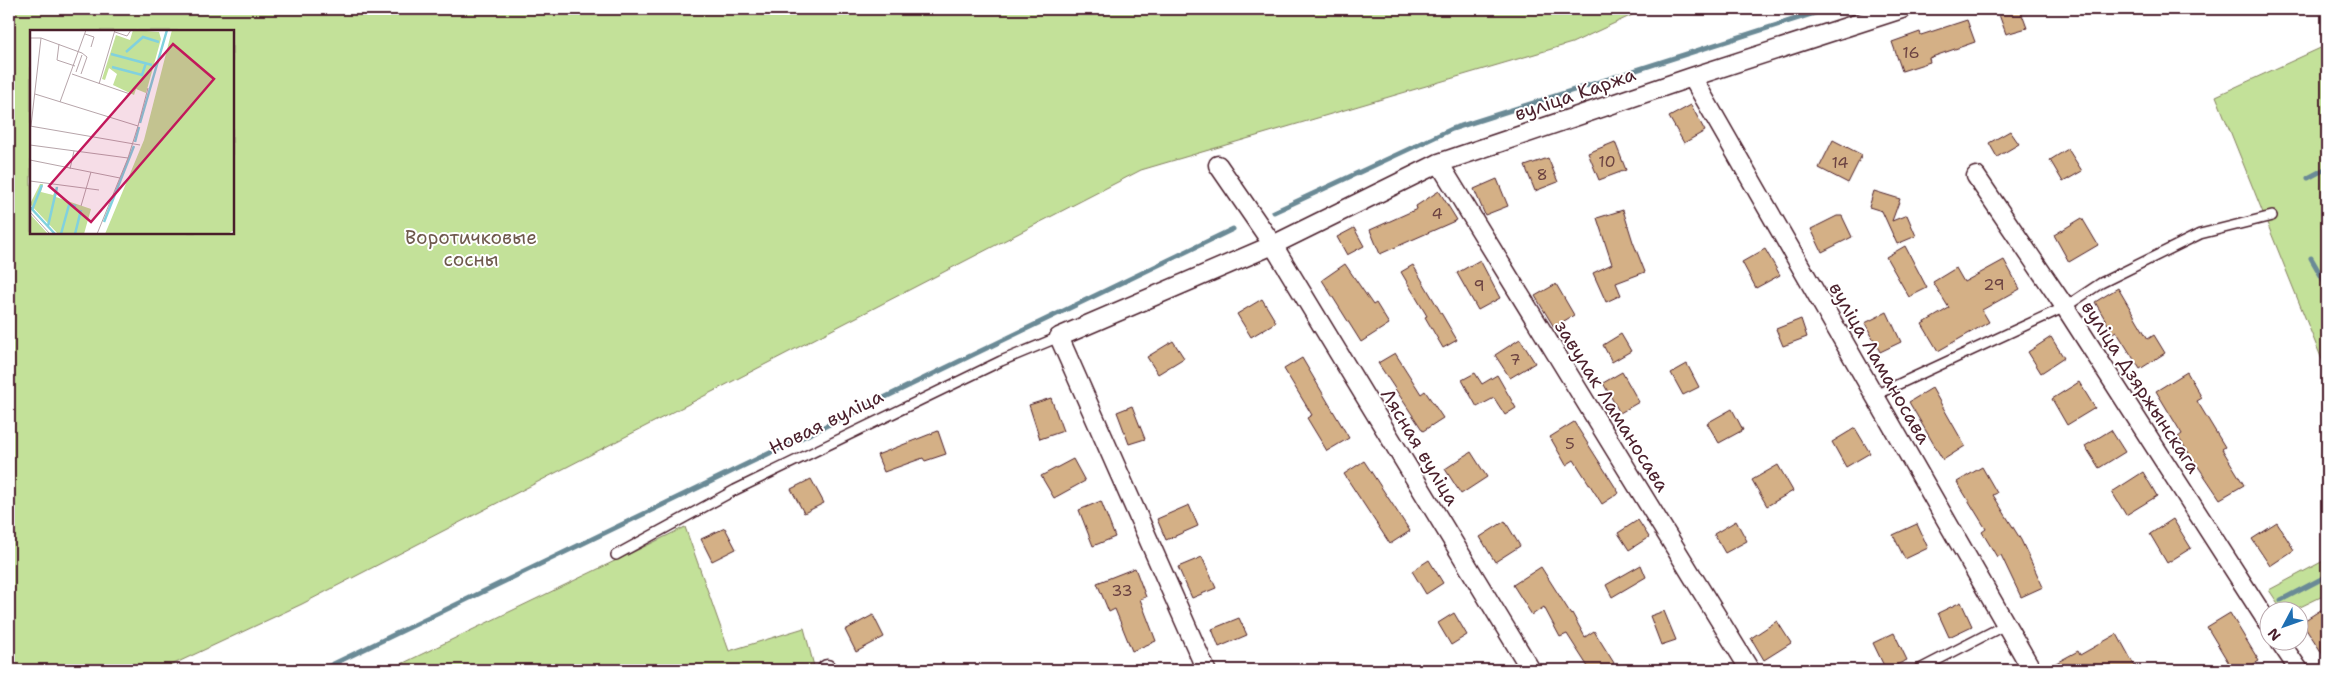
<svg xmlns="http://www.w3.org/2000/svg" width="2336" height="679" viewBox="0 0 2336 679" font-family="'Shantell Sans',sans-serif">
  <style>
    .green { fill: #c3e199; stroke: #868062; fill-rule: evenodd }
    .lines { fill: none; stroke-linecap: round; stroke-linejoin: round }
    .stream { stroke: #6b8a96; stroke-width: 5 }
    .building { fill: #d4b086; stroke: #4a1f2b }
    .service-casing { stroke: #4a1f2b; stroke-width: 12 }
    .minor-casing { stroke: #4a1f2b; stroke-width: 21 }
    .service { stroke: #fff; stroke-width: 9 }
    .minor { stroke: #fff; stroke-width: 18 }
    .labels { text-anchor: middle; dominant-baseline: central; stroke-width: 4; stroke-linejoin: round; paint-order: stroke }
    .number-label { font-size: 16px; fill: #6c4342 }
    .street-label { font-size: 19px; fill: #4a1f2b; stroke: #fff }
    .park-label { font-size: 19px; fill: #6e594c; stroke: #fff }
    .inset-river { fill: none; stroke: #81d1de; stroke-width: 2.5 }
    .inset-road { fill: none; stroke: #b7a5aa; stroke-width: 1 }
    .view { fill: #c2185b; fill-opacity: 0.15; stroke: #c2185b; stroke-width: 2.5 }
    .inset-edge { fill: none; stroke: #4a1f2b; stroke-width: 2.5 }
  </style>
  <rect width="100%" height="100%" fill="#fff"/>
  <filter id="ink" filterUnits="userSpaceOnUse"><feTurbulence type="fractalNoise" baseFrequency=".02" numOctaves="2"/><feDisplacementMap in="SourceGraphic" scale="10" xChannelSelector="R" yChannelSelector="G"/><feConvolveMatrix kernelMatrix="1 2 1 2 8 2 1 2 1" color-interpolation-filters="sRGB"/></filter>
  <g filter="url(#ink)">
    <!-- green -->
    <path class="green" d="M9,9H1645L1572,43L1141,170L302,604L161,670H9ZM31,31H232V232H31Z
      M2327,45V372L2216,96Z
      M685,527L729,651L804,628L815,670H389Z
      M2327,559V594L2292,611H2283L2269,590Z"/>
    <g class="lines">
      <!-- stream -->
      <path class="stream" d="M2308,178L2327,168
        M1274,212L1452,129L1827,9
        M2311,258L2327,286
        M2281,600L2327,576
        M321,670L1233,229"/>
    </g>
    <!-- building -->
    <path class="building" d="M1997,9H2020L2027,28L2006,34Z
      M1967,20L1975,42L1929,58L1930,62L1902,71L1892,42L1920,32L1921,35Z
      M1691,105L1705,131L1684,143L1669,117Z
      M2010,131L2019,144L1997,157L1989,143Z
      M1833,140L1862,155L1848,183L1819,168Z
      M1615,142L1626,170L1599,180L1588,153Z
      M2068,149L2082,171L2063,182L2050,160Z
      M1548,158L1558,182L1535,191L1525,166Z
      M1497,179L1508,206L1485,215L1474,189Z
      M1439,191L1457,220L1380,254L1370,230L1417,209L1416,206Z
      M1874,191L1900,199L1892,221L1907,215L1916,236L1897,244L1882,211L1869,207Z
      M1623,210L1633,242L1645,272L1616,283L1621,295L1606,302L1593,273L1612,264L1597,218Z
      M1837,216H1842L1852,237L1822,252L1811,229Z
      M2082,218L2098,245L2069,262L2054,235Z
      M1354,228L1364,246L1347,255L1337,237Z
      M1905,246L1927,288L1909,297L1886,257Z
      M1765,249L1780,275L1756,288L1742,262Z
      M1480,260L1500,298L1478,310L1457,273Z
      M2004,260L2020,289L1982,310L1989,322L1938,351L1922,324L1949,308L1933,282L1956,268L1964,282Z
      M1345,264L1373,305L1376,303L1389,324L1361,342L1322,280Z
      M1413,265L1457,340L1443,348L1425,317L1427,316L1401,272Z
      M1556,284L1574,315L1554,327L1535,296Z
      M2118,288L2148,339L2154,335L2165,353L2140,369L2116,331L2113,333L2095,302Z
      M1262,299L1276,322L1251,337L1237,314Z
      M1887,312L1901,342L1880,352L1865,323Z
      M1801,319L1807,337L1783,346L1776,329Z
      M1621,334L1631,351L1612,362L1603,345Z
      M2051,337L2064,358L2041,373L2028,352Z
      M1520,339L1535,363L1510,378L1495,355Z
      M1173,341L1184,358L1158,374L1147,357Z
      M1395,353L1421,394L1425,391L1443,418L1423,431L1378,363Z
      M1302,358L1349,438L1327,451L1307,418L1312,415L1284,369Z
      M1687,364L1699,387L1683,395L1671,373Z
      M1622,372L1639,402L1620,413L1603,383Z
      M2187,372L2202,398L2197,401L2225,447L2222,449L2244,485L2220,499L2178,437L2182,434L2156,391Z
      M1475,373L1482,384L1497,375L1516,408L1505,415L1494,398L1477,407L1462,380Z
      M2079,382L2095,408L2067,425L2052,399Z
      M1932,388L1965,446L1943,460L1909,402Z
      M1051,398L1063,431L1040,439L1029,405Z
      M1132,406L1145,439L1129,444L1117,412Z
      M1732,409L1743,430L1719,443L1707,423Z
      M1574,422L1619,493L1602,504L1574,460L1566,465L1550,437Z
      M1855,428L1870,453L1846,467L1832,442Z
      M2111,430L2125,452L2099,468L2085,446Z
      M938,431L946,454L925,461L923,458L884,472L877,455Z
      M1471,452L1487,477L1461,494L1445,469Z
      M1073,459L1085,481L1054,498L1041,476Z
      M1364,461L1410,531L1390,544L1344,474Z
      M1778,465L1793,491L1767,506L1752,480Z
      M1982,467L1997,493L1993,495L2021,540L2043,587L2021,597L2001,555L1997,557L1982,532L1986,529L1957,482Z
      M2143,472L2157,496L2126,515L2112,492Z
      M811,479L824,503L804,513L791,489Z
      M1101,501L1115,537L1093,546L1079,510Z
      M1189,505L1198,526L1166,540L1157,519Z
      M2173,519L2191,548L2167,563L2150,534Z
      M1638,520L1649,537L1629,550L1618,533Z
      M1505,521L1520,546L1495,562L1480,537Z
      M1736,521L1747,541L1725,553L1714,534Z
      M2277,523L2294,550L2270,566L2252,539Z
      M1917,524L1928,548L1905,559L1893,535Z
      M725,528L736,549L712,561L701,539Z
      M1202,557L1216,588L1192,598L1178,567Z
      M1429,560L1443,583L1426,594L1412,571Z
      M1641,565L1646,577L1612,597L1606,585Z
      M1541,567L1571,614L1572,613L1585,637L1594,631L1614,663L1604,670H1590L1567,634L1560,637L1544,607L1532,615L1513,585Z
      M1135,568L1146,597L1140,599L1156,641L1132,651L1115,609L1109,612L1097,583Z
      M1961,602L1972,626L1949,637L1938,613Z
      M2327,606V661L2302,622Z
      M1664,611L1676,640L1661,645L1650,616Z
      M1454,613L1467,635L1451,645L1438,623Z
      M2230,613L2259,661L2244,670H2233L2207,627Z
      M873,615L884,637L856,652L845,630Z
      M1239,618L1247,635L1219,647L1212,629Z
      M1777,621L1791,643L1764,660L1751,638Z
      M1894,633L1907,660L1886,670L1873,643Z
      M2117,634L2137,670H2043L2078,651L2080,655Z"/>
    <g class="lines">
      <!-- service casing -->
      <g class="service-casing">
        <path id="service" d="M1873,396L2065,307L2101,283L2200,234L2272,216
          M616,555L735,490L1001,361L1059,337
          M1918,670L2007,624"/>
      </g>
      <!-- minor casing -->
      <g class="minor-casing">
        <path id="minor" d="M1692,77L2032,670
          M1439,163L1750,670
          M1218,165L1273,245L1531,670
          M1976,176L2065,307L2268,623
          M2280,642L2299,670
          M827,669L828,670
          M1206,670L1059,337L1273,245L1439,163L1692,77L1902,9"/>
      </g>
      <!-- service -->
      <use href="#service" class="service"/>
      <!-- minor -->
      <use href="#minor" class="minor"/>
    </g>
  </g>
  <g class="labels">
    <!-- number labels -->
    <g class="number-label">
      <text x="1911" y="52">16</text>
      <text x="1607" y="161">10</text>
      <text x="1840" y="162">14</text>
      <text x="1542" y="174">8</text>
      <text x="1437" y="213">4</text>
      <text x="1994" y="284">29</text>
      <text x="1479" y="285">9</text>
      <text x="1515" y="359">7</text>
      <text x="1570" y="443">5</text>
      <text x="1122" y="590">33</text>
    </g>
    <!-- street labels -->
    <g class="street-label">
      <text transform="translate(1575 94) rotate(-19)">вуліца Каржа</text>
      <text transform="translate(1880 363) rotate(60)">вуліца Ламаносава</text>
      <text transform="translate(2141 387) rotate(57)">вуліца Дзяржынскага</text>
      <text transform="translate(1612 406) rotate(58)">завулак Ламаносава</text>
      <text transform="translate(826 422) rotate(-26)">Новая вуліца</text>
      <text transform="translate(1420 447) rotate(59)">Лясная вуліца</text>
    </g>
    <!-- park labels -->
    <g class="park-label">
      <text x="471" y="237">Воротичковые<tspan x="471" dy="22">сосны</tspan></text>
    </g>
  </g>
  <!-- overview -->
  <g transform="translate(30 30)">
    <rect width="204" height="204" fill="#fff"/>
    <path d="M103,0L129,2L131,9L116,63L106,59L104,65L83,55L87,44L79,38L75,50L72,49L86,5L100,10ZM142,0H204V200L198,204H75L114,110ZM10,154H13L11,162L23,165L28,156L26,167L61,179L54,204H28L0,174ZM0,184L18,204H0Z" fill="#c3e199"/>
    <path class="inset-river" d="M96,22L113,7L129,12M81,24L122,35M82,37L112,45L116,33M110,93L137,0M105,112L109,97M0,177L25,204M2,180L12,155M74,192L104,116M18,196L27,157M31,204L39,175L46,176M45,204L51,180"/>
    <path class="inset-road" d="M85,2L97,6L101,0M55,4L64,7L61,17M0,8H11L52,23L57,27L51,44M29,14L27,30L45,36M46,42L52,25M42,44L100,64M69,54L85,0M5,64L108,96L98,128L67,204M30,72L56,0M0,96L110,115M1,96L11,8M108,96L118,58M0,115L98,128M0,130L90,148M40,139L44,121M0,151L69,160M51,176L61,142M0,182L20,204"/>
    <path class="view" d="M143,14L184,49L61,192L19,156Z"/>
    <rect width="204" height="204" class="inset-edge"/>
  </g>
  <!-- margin -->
  <rect width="2336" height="679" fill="none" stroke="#fff" stroke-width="30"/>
  <rect x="15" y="15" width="2306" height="649" fill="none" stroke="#4a1f2b" stroke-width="2" filter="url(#ink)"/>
  <!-- north arrow -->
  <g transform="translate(2284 626) rotate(229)"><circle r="24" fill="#ffffff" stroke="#b7a5aa"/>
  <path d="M0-4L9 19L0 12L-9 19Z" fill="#1f6fb2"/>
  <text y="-8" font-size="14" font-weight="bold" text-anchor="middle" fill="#4a1f2b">N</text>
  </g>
</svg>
